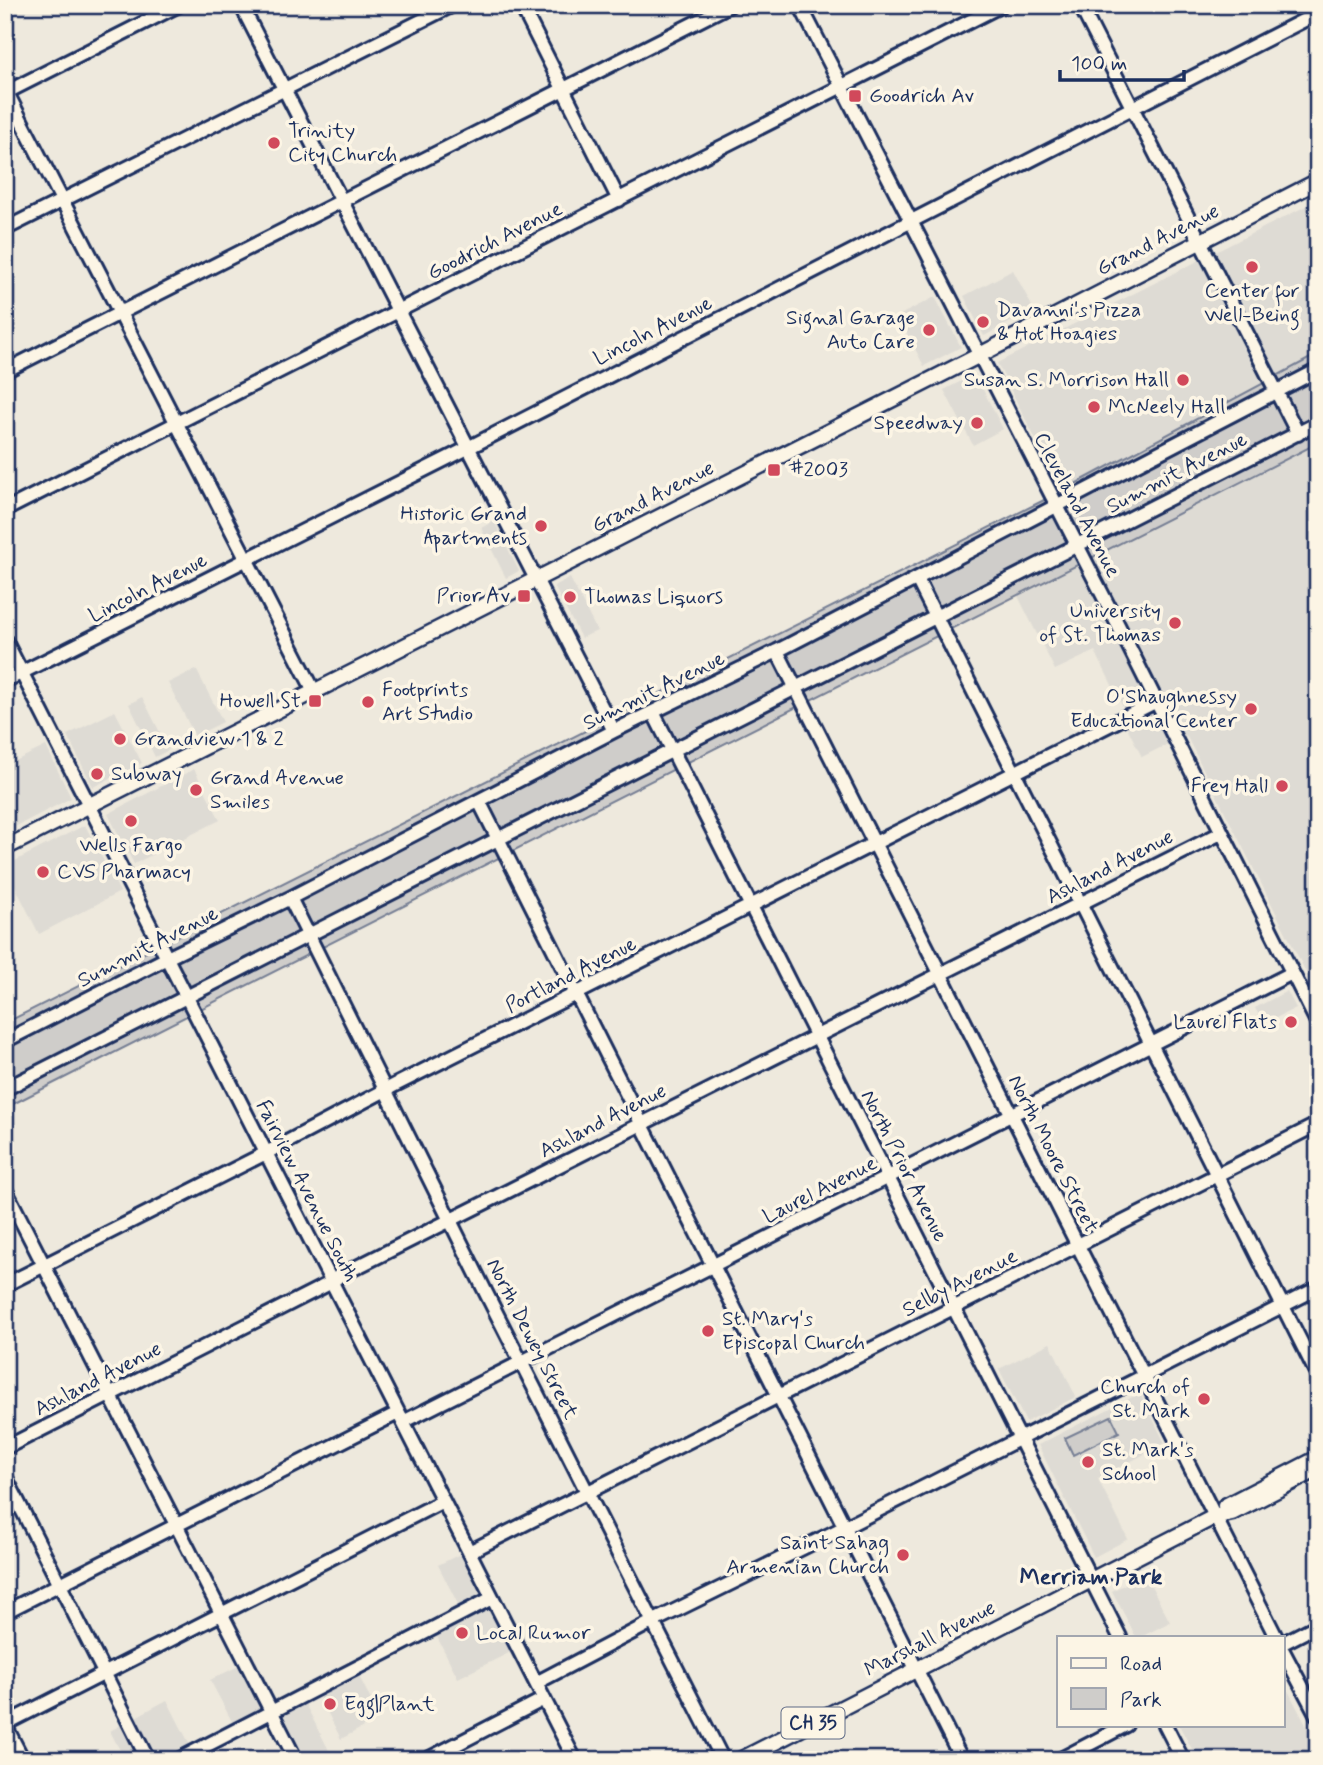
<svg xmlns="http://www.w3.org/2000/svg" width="1323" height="1765" viewBox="0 0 1323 1765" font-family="Mynerve,sans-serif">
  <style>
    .built { fill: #dedbd4 }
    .green { fill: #cfcdca; stroke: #757e94; stroke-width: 2 }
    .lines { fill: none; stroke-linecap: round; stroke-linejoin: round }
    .minor-casing { stroke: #1b2f5e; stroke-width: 18 }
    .major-casing { stroke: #1b2f5e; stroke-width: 19 }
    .minor { stroke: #fcf5e5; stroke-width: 12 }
    .major { stroke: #fcf5e5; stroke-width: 14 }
    .poi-dot { fill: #d1495b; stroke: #fcf5e5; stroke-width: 2.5 }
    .labels { text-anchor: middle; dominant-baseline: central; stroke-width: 7; stroke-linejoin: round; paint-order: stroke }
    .shield { fill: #fcf5e5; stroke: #5e6a86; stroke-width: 2 }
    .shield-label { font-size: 19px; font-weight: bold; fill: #1b2f5e }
    .poi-label { font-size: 21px; fill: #1b2f5e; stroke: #fcf5e5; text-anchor: start }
    .street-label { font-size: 21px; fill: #1b2f5e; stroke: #fcf5e5 }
    .neighbourhood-label { font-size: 23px; font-weight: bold; fill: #1b2f5e; stroke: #fcf5e5 }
  </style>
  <rect width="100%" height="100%" fill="#eee9dd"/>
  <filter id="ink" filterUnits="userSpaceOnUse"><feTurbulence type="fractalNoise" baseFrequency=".0143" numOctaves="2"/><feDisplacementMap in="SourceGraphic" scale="14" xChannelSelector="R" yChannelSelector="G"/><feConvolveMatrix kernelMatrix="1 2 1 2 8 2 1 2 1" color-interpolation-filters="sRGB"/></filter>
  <g filter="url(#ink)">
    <!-- built -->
    <path class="built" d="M1318,200V996L1186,735L1142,757L1127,727L1132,725L1095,651L1055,670L1018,596L1095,556L997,363Z
      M1013,270L1034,310L984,336L964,296Z
      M935,297L961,347L924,366L898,316Z
      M975,374L1003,429L973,445L944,390Z
      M494,521L519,571L506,578L481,528Z
      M570,578L597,631L581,638L554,586Z
      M196,669L223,722L195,736L168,683Z
      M142,697L169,750L155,757L129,704Z
      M115,711L142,763L93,787L67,735Z
      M46,746L71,798L5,832V766Z
      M194,769L220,820L134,864L108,814Z
      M85,825L120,892L39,934L5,866Z
      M1287,991L1296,1008L1264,1024L1255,1008Z
      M1050,1343L1076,1397L1026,1422L999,1369Z
      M1140,1393L1165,1443L1098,1479L1128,1539L1094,1557L1038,1445Z
      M468,1550L519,1648L458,1678L431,1625L461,1610L438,1565Z
      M1145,1574L1170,1622L1141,1637H1136L1112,1591Z
      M247,1662L272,1710L301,1696L334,1760H297L272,1711L236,1729L210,1680Z
      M355,1668L380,1718L341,1739L315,1688Z
      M1283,1681L1318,1748V1760H1198L1179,1725H1283Z
      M167,1700L194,1753L181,1760H125L110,1731Z"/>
    <!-- green -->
    <path class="green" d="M1318,354V443L5,1108V1023L1062,491Z
      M1111,1416L1119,1432L1073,1455L1065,1438Z"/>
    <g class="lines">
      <!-- minor casing -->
      <g class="minor-casing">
        <path id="minor" d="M241,5L614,731
          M521,5L619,200
          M800,5L1115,619L1318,1024
          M1080,5L1298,434
          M5,89L314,691
          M5,93L179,5
          M5,229L453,5
          M5,371L730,5
          M5,510L1002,5
          M917,579L1318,1376
          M5,640L575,1760
          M777,651L1276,1637
          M5,681L460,452L1318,13
          M653,712L1120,1637
          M479,801L962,1760
          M290,898L486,1293L723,1760
          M5,1041L167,958L290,898L614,731L777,651L1318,370
          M5,1089L1318,423
          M5,1189L296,1760
          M5,1285L266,1153L395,1085L1155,702
          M403,1422L1292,973
          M5,1448L332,1282L339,1276L1221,833
          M5,1476L148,1760
          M469,1552L1318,1124
          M5,1612L398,1413
          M1283,1643L1318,1625
          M1283,1651L1318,1717
          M536,1683L652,1622L837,1531L1318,1288
          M5,1724L443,1501
          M5,1725L23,1760
          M1165,1725L1183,1760
          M178,1760L492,1598
          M426,1760L544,1699
          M1059,1760L1126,1725"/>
      </g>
      <!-- major casing -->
      <g class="major-casing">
        <path id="major" d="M5,848L970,360L1318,181
          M1225,1506L1318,1458
          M740,1760L1214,1517L1232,1513L1318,1469"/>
      </g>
      <!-- minor -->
      <use href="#minor" class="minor"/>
      <!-- major -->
      <use href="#major" class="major"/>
    </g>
  </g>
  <!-- markers -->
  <g class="poi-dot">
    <rect x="848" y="89" width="14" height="14" rx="3.5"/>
    <circle cx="274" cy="143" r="7"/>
    <circle cx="1252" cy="267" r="7"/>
    <circle cx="983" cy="322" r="7"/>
    <circle cx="929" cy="330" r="7"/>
    <circle cx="1183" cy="380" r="7"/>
    <circle cx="1094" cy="407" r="7"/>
    <circle cx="977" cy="423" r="7"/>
    <rect x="767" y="463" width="14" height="14" rx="3.5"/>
    <circle cx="541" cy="526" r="7"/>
    <rect x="517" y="589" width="14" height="14" rx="3.5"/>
    <circle cx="570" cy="597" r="7"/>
    <circle cx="1175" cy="623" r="7"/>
    <rect x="308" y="694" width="14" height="14" rx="3.5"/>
    <circle cx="368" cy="702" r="7"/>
    <circle cx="1251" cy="709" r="7"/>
    <circle cx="120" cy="739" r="7"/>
    <circle cx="97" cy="774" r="7"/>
    <circle cx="1282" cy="786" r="7"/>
    <circle cx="196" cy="790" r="7"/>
    <circle cx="131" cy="821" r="7"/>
    <circle cx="43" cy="872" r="7"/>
    <circle cx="1291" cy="1022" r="7"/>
    <circle cx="708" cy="1331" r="7"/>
    <circle cx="1204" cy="1399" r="7"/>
    <circle cx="1088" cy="1462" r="7"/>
    <circle cx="903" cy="1555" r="7"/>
    <circle cx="462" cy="1633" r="7"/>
    <circle cx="330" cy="1704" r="7"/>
  </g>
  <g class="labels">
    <!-- shield labels -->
    <rect class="shield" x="781.5" y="1707.5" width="63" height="31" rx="5"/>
    <g class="shield-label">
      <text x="813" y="1723">CH 35</text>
    </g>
    <!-- poi labels -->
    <g class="poi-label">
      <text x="869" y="96">Goodrich Av</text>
      <text x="288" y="131">Trinity<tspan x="288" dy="24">City Church</tspan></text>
      <text x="1252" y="291" text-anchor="middle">Center for<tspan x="1252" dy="24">Well-Being</tspan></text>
      <text x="997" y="310">Davanni's Pizza<tspan x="997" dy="24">&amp; Hot Hoagies</tspan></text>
      <text x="915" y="318" text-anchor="end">Signal Garage<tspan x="915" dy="24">Auto Care</tspan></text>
      <text x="1169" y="380" text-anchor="end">Susan S. Morrison Hall</text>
      <text x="1108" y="407">McNeely Hall</text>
      <text x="963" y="423" text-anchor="end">Speedway</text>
      <text x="788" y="470">#2003</text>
      <text x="527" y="514" text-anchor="end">Historic Grand<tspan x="527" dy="24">Apartments</tspan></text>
      <text x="510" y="596" text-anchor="end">Prior Av</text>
      <text x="584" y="597">Thomas Liquors</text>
      <text x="1161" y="611" text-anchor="end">University<tspan x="1161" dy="24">of St. Thomas</tspan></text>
      <text x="382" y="690">Footprints<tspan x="382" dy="24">Art Studio</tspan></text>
      <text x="1237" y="697" text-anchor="end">O'Shaughnessy<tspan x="1237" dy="24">Educational Center</tspan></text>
      <text x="301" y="701" text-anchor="end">Howell St</text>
      <text x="134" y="739">Grandview 1 &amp; 2</text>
      <text x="111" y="774">Subway</text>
      <text x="210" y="778">Grand Avenue<tspan x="210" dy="24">Smiles</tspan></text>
      <text x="1268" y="786" text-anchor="end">Frey Hall</text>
      <text x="131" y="845" text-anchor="middle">Wells Fargo</text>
      <text x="57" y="872">CVS Pharmacy</text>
      <text x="1277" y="1022" text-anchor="end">Laurel Flats</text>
      <text x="722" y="1319">St. Mary's<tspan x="722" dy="24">Episcopal Church</tspan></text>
      <text x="1190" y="1387" text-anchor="end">Church of<tspan x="1190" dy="24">St. Mark</tspan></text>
      <text x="1102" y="1450">St. Mark's<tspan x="1102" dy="24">School</tspan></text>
      <text x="889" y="1543" text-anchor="end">Saint Sahag<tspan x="889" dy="24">Armenian Church</tspan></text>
      <text x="476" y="1633">Local Rumor</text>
      <text x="344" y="1704">Egg|Plant</text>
    </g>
    <!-- street labels -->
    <g class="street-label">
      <text transform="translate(1158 240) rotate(-27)">Grand Avenue</text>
      <text transform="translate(495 241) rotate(-27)">Goodrich Avenue</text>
      <text transform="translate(653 331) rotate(-27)">Lincoln Avenue</text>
      <text transform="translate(1177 473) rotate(-27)">Summit Avenue</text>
      <text transform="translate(653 497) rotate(-27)">Grand Avenue</text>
      <text transform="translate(1077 505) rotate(62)">Cleveland Avenue</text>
      <text transform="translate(148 588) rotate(-27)">Lincoln Avenue</text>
      <text transform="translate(654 691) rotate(-26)">Summit Avenue</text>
      <text transform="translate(1110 867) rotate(-27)">Ashland Avenue</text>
      <text transform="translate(148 947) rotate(-27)">Summit Avenue</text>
      <text transform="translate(571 975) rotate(-27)">Portland Avenue</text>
      <text transform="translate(603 1121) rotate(-27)">Ashland Avenue</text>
      <text transform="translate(1053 1154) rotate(63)">North Moore Street</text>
      <text transform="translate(904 1166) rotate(63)">North Prior Avenue</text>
      <text transform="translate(820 1190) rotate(-27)">Laurel Avenue</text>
      <text transform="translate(307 1191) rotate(63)">Fairview Avenue South</text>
      <text transform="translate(960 1283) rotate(-27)">Selby Avenue</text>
      <text transform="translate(532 1339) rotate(63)">North Dewey Street</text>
      <text transform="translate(98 1379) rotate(-27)">Ashland Avenue</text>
      <text transform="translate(930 1639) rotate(-27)">Marshall Avenue</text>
    </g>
    <!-- neighbourhood labels -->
    <g class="neighbourhood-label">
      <text x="1091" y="1578">Merriam Park</text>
    </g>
  </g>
  <!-- margin -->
  <rect width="1323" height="1765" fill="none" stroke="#fcf5e5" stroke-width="28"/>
  <rect x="14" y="14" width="1295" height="1737" fill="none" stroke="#1b2f5e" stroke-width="2.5" filter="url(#ink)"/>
  <!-- legend -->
  <rect x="1057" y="1636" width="228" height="91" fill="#fcf5e5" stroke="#a2a6af" stroke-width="2"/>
  <rect x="1071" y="1658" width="35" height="10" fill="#fcf5e5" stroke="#a2a6af" stroke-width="2"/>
  <text x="1120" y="1670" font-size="21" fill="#1b2f5e">Road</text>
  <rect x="1071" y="1688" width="35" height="21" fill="#cfcdca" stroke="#a2a6af" stroke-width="2"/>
  <text x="1120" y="1706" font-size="21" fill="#1b2f5e">Park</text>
  <!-- scale -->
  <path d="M1060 70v10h124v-10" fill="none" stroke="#1b2f5e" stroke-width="3.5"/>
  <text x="1071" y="70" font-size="21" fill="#1b2f5e" stroke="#fcf5e5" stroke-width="5" paint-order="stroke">100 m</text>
</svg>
